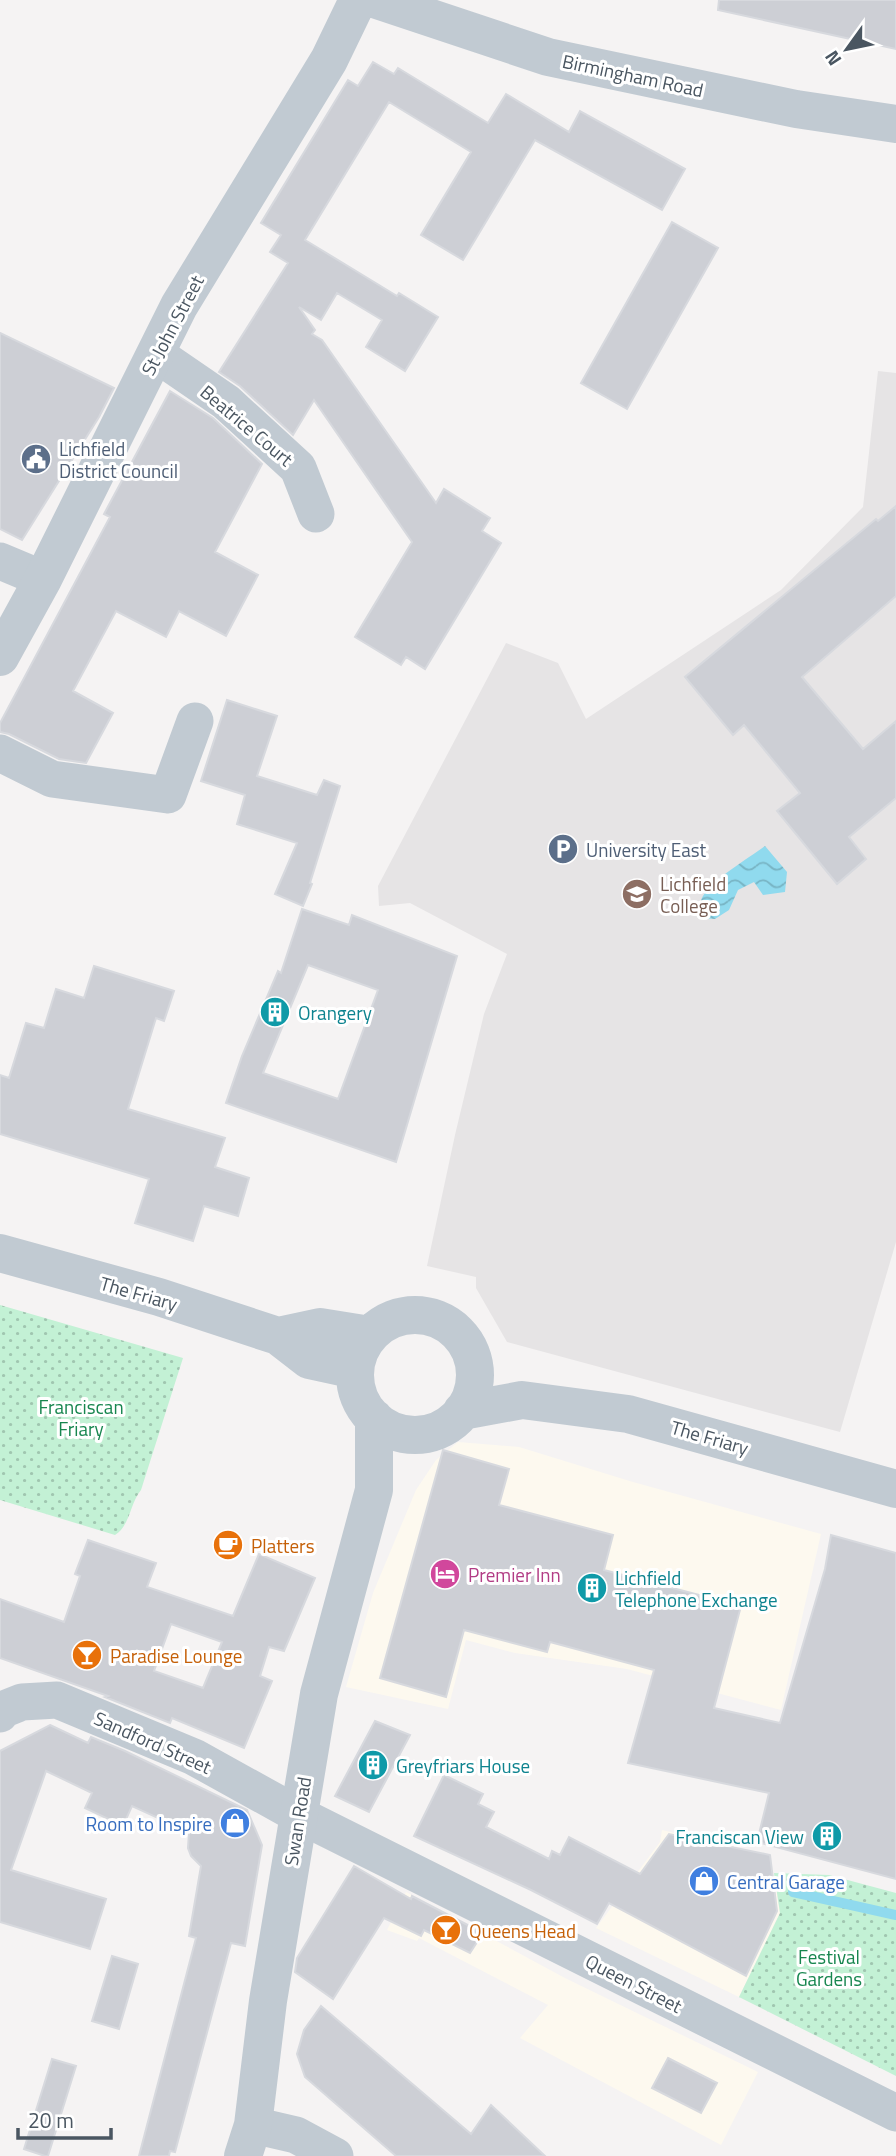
<svg xmlns="http://www.w3.org/2000/svg" width="896" height="2156" viewBox="0 0 896 2156" font-family="'Titillium Web',sans-serif">
  <style>
    .commercial { fill: #fdf9ef }
    .education { fill: #e6e4e5 }
    .grass { fill: url(#grass-dots) }
    .water { fill: url(#water-waves) }
    .lines { fill: none; stroke-linecap: round; stroke-linejoin: round }
    .stream { stroke: #90daee; stroke-width: 10 }
    .building { fill: #cdcfd5; stroke: #d7d9de; stroke-width: 2; fill-rule: evenodd }
    .minor { stroke: #c1cad2; stroke-width: 37 }
    .tertiary { stroke: #c1cad2; stroke-width: 38 }
    .labels { text-anchor: middle; dominant-baseline: central; stroke-width: 6; stroke-linejoin: round; paint-order: stroke }
    .street-label { font-size: 19px; fill: #4a5661; stroke: #fff }
    .service-label { font-size: 19px; fill: #4e5e75; stroke: #fff; text-anchor: start }
    .education-label { font-size: 19px; fill: #785e54; stroke: #fff; text-anchor: start }
    .culture-label { font-size: 19px; fill: #0d838f; stroke: #fff; text-anchor: start }
    .park-label { font-size: 19px; fill: #17864f; stroke: #fff }
    .food-label { font-size: 19px; fill: #c56008; stroke: #fff; text-anchor: start }
    .hotel-label { font-size: 19px; fill: #b23c85; stroke: #fff; text-anchor: start }
    .shop-label { font-size: 19px; fill: #366cbe; stroke: #fff; text-anchor: end }
  </style>
  <defs>
    <pattern id="grass-dots" width="8" height="8" patternUnits="userSpaceOnUse" patternTransform="scale(1.75)"><rect width="8" height="8" fill="#c3f1d5"/><path d="M2 2h.1M6 6h.1" fill="none" stroke="#a0c6b0" stroke-width="1.8" stroke-linecap="round"/></pattern>
    <pattern id="water-waves" width="16" height="10" patternUnits="userSpaceOnUse" patternTransform="scale(1.75)"><rect width="16" height="10" fill="#90daee"/><path d="M0 5q4-4 8 0t8 0" fill="none" stroke="#78b4c4"/></pattern>
  </defs>
  <rect width="100%" height="100%" fill="#f5f3f3"/>
  <!-- commercial -->
  <path class="commercial" d="M458,1442L519,1447L633,1482L821,1534L781,1710L627,1669L515,1653L466,1640L448,1709L346,1687L373,1593L416,1490L436,1460Z
    M662,1830L770,1855L780,1913L739,1997L596,1928L660,1842Z
    M406,1892L565,1978L758,2072L721,2145L520,2038L548,2005L419,1938L417,1941L387,1930Z"/>
  <!-- education -->
  <path class="education" d="M878,371L896,373V1242L840,1432L507,1342L476,1288V1277L427,1266L455,1135L484,1014L507,954L410,903L379,906L378,886L506,643L558,663L586,719L781,590L863,507Z"/>
  <!-- grass -->
  <path class="grass" d="M0,1305L183,1358L141,1490C130,1503 130,1526 115,1535L0,1500Z
    M774,1873L829,1875L896,1893V2076L739,1997L780,1913Z"/>
  <!-- water -->
  <path class="water" d="M765,846L787,872L785,892L763,895L754,882L738,890L729,910L715,919L701,918C700,911 699,902 703,896C712,880 750,857 765,846Z"/>
  <g class="lines">
    <!-- stream -->
    <path class="stream" d="M793,1892L896,1915"/>
  </g>
  <!-- building -->
  <path class="building" d="M719,0H896V49L718,10Z
    M373,62L394,74L398,68L488,123L506,94L569,132L580,111L685,169L662,210L535,140L463,260L421,235L471,152L389,102L305,240L397,296L399,293L438,317L405,371L366,347L382,320L337,293L321,320L299,307L315,330L312,334L322,340L436,503L444,489L490,518L482,531L501,543L425,669L406,657L401,665L355,637L412,542L314,400L293,435L240,386L219,372L288,263L270,252L281,235L261,223L348,80L358,86Z
    M672,222L718,248L627,409L581,383Z
    M0,333L114,388L99,417L22,540L0,529Z
    M170,391L213,418L262,464L215,552L258,575L226,636L179,611L166,637L116,611L73,691L113,713L86,763L59,759L9,734L0,732V723L110,517L104,514Z
    M896,506V596L802,677L863,749L896,721V798L849,837L866,859L837,884L777,811L800,793L744,725L733,735L685,677L876,519L878,521Z
    M227,700L277,716L257,776L317,795L324,780L340,786L310,883L312,884L303,906L275,894L297,843L237,824L245,795L201,781Z
    M302,909L349,925L352,915L457,956L396,1162L226,1103L242,1056L278,971L281,973ZM308,965L378,990L338,1099L263,1073Z
    M94,966L174,991L164,1021L156,1018L128,1109L225,1138L215,1167L249,1178L238,1216L204,1206L193,1241L135,1223L149,1179L0,1134V1075L9,1078L26,1023L44,1028L56,989L84,998Z
    M443,1450L509,1469L499,1505L613,1535L604,1570L741,1606L714,1708L780,1723L825,1569L831,1535L896,1553V1879L757,1842L769,1793L628,1763L654,1670L550,1642L547,1652L464,1630L446,1697L380,1678Z
    M88,1540L156,1563L147,1587L233,1616L259,1554L315,1578L284,1651L269,1647L260,1676L272,1681L244,1748L172,1718L170,1723L105,1697L108,1696L0,1658V1599L64,1622L80,1576L75,1574ZM171,1624L222,1642L203,1688L154,1671Z
    M375,1721L410,1735L369,1812L335,1796Z
    M50,1725L88,1743L91,1737L125,1751L247,1810L262,1845L245,1946L231,1943L175,2152L170,2151L169,2156H139L196,1938L189,1936L201,1866L191,1856L188,1848L189,1832L132,1806L123,1826L85,1808L92,1793L46,1771L11,1870L106,1899L90,1949L0,1922V1751Z
    M444,1775L483,1794L478,1804L494,1812L486,1827L549,1859L552,1851L560,1855L569,1837L640,1874L669,1834L770,1855L777,1911L746,1976L609,1903L597,1924L531,1890L414,1836Z
    M354,1866L411,1899L412,1896L483,1933L470,1953L424,1930L421,1936L384,1918L333,1999L295,1972L297,1958Z
    M112,1956L138,1964L119,2029L92,2021Z
    M321,2006L471,2134L491,2105L545,2156H396L305,2077L297,2054L304,2030Z
    M668,2058L717,2083L701,2113L652,2088Z
    M52,2059L76,2066L48,2156H45L24,2149Z"/>
  <g class="lines">
    <!-- minor -->
    <path class="minor" d="M156,354L226,402L298,468L316,514
      M0,561L43,579
      M0,753L52,779L168,795L195,721
      M0,1714L2,1710L22,1702L57,1700L194,1757L297,1814L896,2113
      M253,2125L296,2135L335,2156"/>
    <!-- tertiary -->
    <path class="tertiary" d="M377,0L548,57L796,109L896,124
      M0,657L43,579L179,306L329,60L358,0
      M0,1253L159,1297L278,1336L309,1360L355,1370
      M355 1375a60 60 0 1 1 120 0a60 60 0 1 1-120 0Z
      M278,1336L320,1327L370,1335
      M462,1411L522,1400L628,1414L896,1489
      M243,2156L253,2125L268,2001L319,1694L374,1490V1418"/>
  </g>
  <!-- icons -->
  <defs>
    <g id="civic-disc" transform="scale(1.575)"><circle r="9.5" fill="#5c6f8a" stroke="#fff"/><path d="M-.6-6.5H3V-4.5H.6V-3L4-1V1h2V6H-6V1h2V-1L-.6-3ZM-1.2 2.5V6h2.4V2.5Z" fill="#fff"/></g>
    <g id="parking-disc" transform="scale(1.575)"><circle r="9.5" fill="#5c6f8a" stroke="#fff"/><path d="M-3.5-5.5H1a3.5 3.5 0 0 1 0 7H-1V5.5H-3.5ZM-1-3.4V-.6H.8a1.4 1.4 0 0 0 0-2.8Z" fill="#fff"/></g>
    <g id="university-disc" transform="scale(1.575)"><circle r="9.5" fill="#8d6e63" stroke="#fff"/><path d="M0-5L7-2L0 1L-7-2ZM-4 1L0 2.5L4 1V4Q0 6-4 4Z" fill="#fff"/></g>
    <g id="building-disc" transform="scale(1.575)"><circle r="9.5" fill="#0f9aa8" stroke="#fff"/><path d="M-4-6H4V6H1V3H-1V6H-4ZM-2.5-4.3h1.7v1.8h-1.7ZM.8-4.3h1.7v1.8H.8ZM-2.5-1h1.7V.8h-1.7ZM.8-1h1.7V.8H.8Z" fill="#fff"/></g>
    <g id="cafe-disc" transform="scale(1.575)"><circle r="9.5" fill="#e8710a" stroke="#fff"/><path d="M-5.5-4.5H6V0H3Q3 3.5 0 3.5H-2.5Q-5.5 3.5-5.5 0ZM3-3.2v2h1.7v-2ZM-6 4.5H4V6H-6Z" fill="#fff"/></g>
    <g id="hotel-disc" transform="scale(1.575)"><circle r="9.5" fill="#d1479c" stroke="#fff"/><path d="M-6-4.5h1.5V1H6V5H4.5V3h-9V5H-6ZM-4 0a1.8 1.8 0 1 1 3.6 0ZM.5 0V-2.5h3Q6-2.5 6 0Z" fill="#fff"/></g>
    <g id="bar-disc" transform="scale(1.575)"><circle r="9.5" fill="#e8710a" stroke="#fff"/><path d="M-6-5H6L.8 .8V4.5H3.5V6h-7V4.5H-.8V.8Z" fill="#fff"/></g>
    <g id="shop-disc" transform="scale(1.575)"><circle r="9.5" fill="#3f7fe0" stroke="#fff"/><path d="M-5-2.5h2.3a2.7 3.5 0 0 1 5.4 0H5L5.5 6h-11ZM-1.5-2.5h3a1.5 2.3 0 0 0-3 0Z" fill="#fff"/></g>
  </defs>
  <g fill-rule="evenodd">
    <use href="#civic-disc" x="36" y="459"/>
    <use href="#parking-disc" x="563" y="849"/>
    <use href="#university-disc" x="637" y="894"/>
    <use href="#building-disc" x="275" y="1012"/>
    <use href="#cafe-disc" x="228" y="1545"/>
    <use href="#hotel-disc" x="445" y="1574"/>
    <use href="#building-disc" x="592" y="1588"/>
    <use href="#bar-disc" x="87" y="1655"/>
    <use href="#building-disc" x="373" y="1765"/>
    <use href="#shop-disc" x="235" y="1823"/>
    <use href="#building-disc" x="827" y="1836"/>
    <use href="#shop-disc" x="704" y="1881"/>
    <use href="#bar-disc" x="446" y="1930"/>
  </g>
  <g class="labels">
    <!-- street labels -->
    <g class="street-label">
      <text transform="translate(633 75) rotate(12)">Birmingham Road</text>
      <text transform="translate(172 325) rotate(-62)">St John Street</text>
      <text transform="translate(247 425) rotate(40)">Beatrice Court</text>
      <text transform="translate(139 1293) rotate(16)">The Friary</text>
      <text transform="translate(710 1437) rotate(16)">The Friary</text>
      <text transform="translate(153 1742) rotate(24)">Sandford Street</text>
      <text transform="translate(297 1821) rotate(-81)">Swan Road</text>
      <text transform="translate(634 1983) rotate(27)">Queen Street</text>
    </g>
    <!-- service labels -->
    <g class="service-label">
      <text x="59" y="448">Lichfield<tspan x="59" dy="22">District Council</tspan></text>
      <text x="586" y="849">University East</text>
    </g>
    <!-- education labels -->
    <g class="education-label">
      <text x="660" y="883">Lichfield<tspan x="660" dy="22">College</tspan></text>
    </g>
    <!-- culture labels -->
    <g class="culture-label">
      <text x="298" y="1012">Orangery</text>
      <text x="615" y="1577">Lichfield<tspan x="615" dy="22">Telephone Exchange</tspan></text>
      <text x="396" y="1765">Greyfriars House</text>
      <text x="804" y="1836" text-anchor="end">Franciscan View</text>
    </g>
    <!-- park labels -->
    <g class="park-label">
      <text x="81" y="1406">Franciscan<tspan x="81" dy="22">Friary</tspan></text>
      <text x="829" y="1956">Festival<tspan x="829" dy="22">Gardens</tspan></text>
    </g>
    <!-- food labels -->
    <g class="food-label">
      <text x="251" y="1545">Platters</text>
      <text x="110" y="1655">Paradise Lounge</text>
      <text x="469" y="1930">Queens Head</text>
    </g>
    <!-- hotel labels -->
    <g class="hotel-label">
      <text x="468" y="1574">Premier Inn</text>
    </g>
    <!-- shop labels -->
    <g class="shop-label">
      <text x="212" y="1823">Room to Inspire</text>
      <text x="727" y="1881" text-anchor="start">Central Garage</text>
    </g>
  </g>
  <!-- north arrow -->
  <g transform="translate(847 49) rotate(237)" stroke="#ffffff" stroke-width="5" paint-order="stroke">
  <path d="M0-5L12 26L0 18L-12 26Z" fill="#4a5661"/>
  <text y="-10" font-size="19" font-weight="bold" text-anchor="middle" fill="#4a5661">N</text>
  </g>
  <!-- scale -->
  <path d="M18 2128v10h93v-10" fill="none" stroke="#4a5661" stroke-width="3.5"/>
  <text x="28" y="2128" font-size="21" fill="#4a5661" stroke="#ffffff" stroke-width="5" paint-order="stroke">20 m</text>
</svg>
